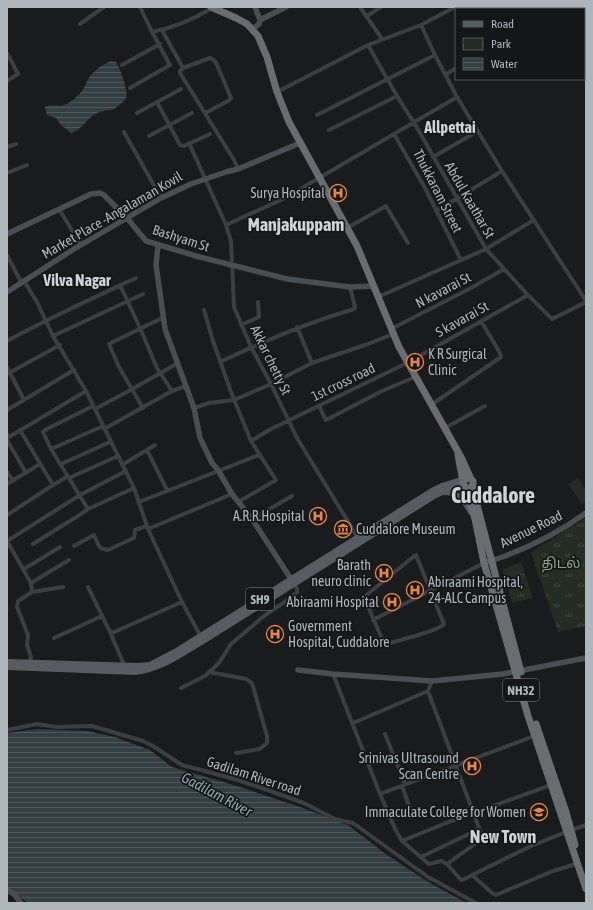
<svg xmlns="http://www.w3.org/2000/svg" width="593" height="910" viewBox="0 0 593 910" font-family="'Asap Condensed','Noto Sans Tamil',sans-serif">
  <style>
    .park { fill: url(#park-tufts) }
    .pitch { fill: #252c24 }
    .water { fill: url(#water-rules) }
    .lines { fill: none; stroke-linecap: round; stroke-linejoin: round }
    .street { stroke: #3c3e41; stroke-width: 4 }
    .secondary { stroke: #4a4d51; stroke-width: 5.5 }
    .primary { stroke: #585c60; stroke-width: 6 }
    .highway { stroke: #686d72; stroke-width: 7 }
    .labels { text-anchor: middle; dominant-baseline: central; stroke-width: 3.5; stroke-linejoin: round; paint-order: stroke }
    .shield { fill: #151617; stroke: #80858a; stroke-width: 1 }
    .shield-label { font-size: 13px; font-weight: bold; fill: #aeb5bb }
    .street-label { font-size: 14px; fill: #aeb5bb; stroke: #151617 }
    .poi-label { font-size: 14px; fill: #aeb5bb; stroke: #151617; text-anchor: end }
    .park-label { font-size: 14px; fill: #8da487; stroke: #151617 }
    .water-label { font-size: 15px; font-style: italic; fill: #88aab2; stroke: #151617 }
    .quarter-label { font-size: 16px; font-weight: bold; fill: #cfd3d7; stroke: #151617 }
    .district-label { font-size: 18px; font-weight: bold; fill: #cfd3d7; stroke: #151617 }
    .town-label { font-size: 22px; font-weight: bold; fill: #cfd3d7; stroke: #151617 }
  </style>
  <defs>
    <pattern id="park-tufts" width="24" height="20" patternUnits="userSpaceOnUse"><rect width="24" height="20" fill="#252c24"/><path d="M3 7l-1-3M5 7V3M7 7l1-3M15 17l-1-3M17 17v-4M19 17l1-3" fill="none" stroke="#424842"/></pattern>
    <pattern id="water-rules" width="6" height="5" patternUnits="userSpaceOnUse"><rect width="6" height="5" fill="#333f42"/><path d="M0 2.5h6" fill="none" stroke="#4e585b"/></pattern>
  </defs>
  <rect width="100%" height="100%" fill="#1a1b1c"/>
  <!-- park -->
  <path class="park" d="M586,518V626L558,632L531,552Z
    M521,562L533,598L512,603L502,570Z"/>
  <!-- pitch -->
  <path class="pitch" d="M578,478L586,490V502L582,504L568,484Z"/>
  <!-- water -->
  <path class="water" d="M112,61L116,62C120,69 129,91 126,98C124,102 117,107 114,109C108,111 101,110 96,114C85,119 84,129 71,133L61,125L56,118L47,115L45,107C51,103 58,107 64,105C69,103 74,100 77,96C84,91 85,84 89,78C94,70 104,63 112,61Z
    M38,729L87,731L115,737L150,750L172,767L237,786L300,807L348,825L387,855L430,883L467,903H28L7,887V733Z"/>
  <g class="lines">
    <!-- street -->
    <path class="street" d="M140,7L152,32C173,28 194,19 212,8
      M360,7L382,39
      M478,7L479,9
      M558,9L561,7L562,9
      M367,16L381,7
      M584,16L586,15
      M80,24L104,7
      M421,25L435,55L457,97
      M162,30L183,68L180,71V73L234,160L238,169
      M584,34L586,35
      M368,45L397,96L416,126L486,249L528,295L552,319L586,302
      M7,53L18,74L7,81
      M122,65L160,44
      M183,68L210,58L215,61L217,65L231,98L228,101L205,113
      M445,75L456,68
      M130,88L170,65L152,32
      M277,92L368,45L421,25L455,7
      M157,102L180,145L184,146L210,134
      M137,113L181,89
      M317,115L435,55
      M329,130L397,96
      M124,132L161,198
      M394,134L425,188L461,260
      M149,136L192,113
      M189,143L226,225L231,241L234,307L251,347L271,384L297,438L358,538
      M7,147L16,144
      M433,157L478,131
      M7,173L27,165
      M59,209L81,245
      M436,211L502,171
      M226,225L285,198L457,97L502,171L586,301
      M347,228L386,206L408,243
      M7,255L21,282
      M24,281L37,302L53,336L86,391L134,488L148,529L182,602L201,637
      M120,285L140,328L157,368L172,391
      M378,297L486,249L534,220
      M204,310L213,341L231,392L251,441L276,480L238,502
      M241,325L259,317L258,302
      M297,327L312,363
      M391,329L471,288L504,269
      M53,336L143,294
      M7,341C49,318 93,298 136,278
      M220,362C266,340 306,323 354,309L355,307L350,287
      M7,367L24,400
      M7,374L60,345
      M431,405L501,357L500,353L481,321
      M319,406L326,420L382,391L415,377
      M143,408L119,367L109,344L111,343L164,317
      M194,408L209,403L234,400L271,384L312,363L368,344L393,334
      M95,409L127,392L178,363
      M7,410L74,370
      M445,428L485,406
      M104,429L172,391L186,386
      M20,430L53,485L68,476
      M7,434L9,437L86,391
      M7,440L26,473
      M251,441L271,429L407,363L528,295
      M51,449L103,426
      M147,450L167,490
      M61,464L110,442
      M122,465L155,445
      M7,472L13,481
      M69,478L118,456
      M7,484L40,464
      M139,502L259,455
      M88,509L51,449L43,432L45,430L93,406
      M7,515L53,485
      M252,519L292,496
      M148,529L232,494
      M7,541L80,495L126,471
      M7,541L31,583L32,592L63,587
      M33,544L81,514L88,509L134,488
      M74,546L94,535L100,548L108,550L134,538L135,530L147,526
      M416,555L444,624C439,631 396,641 386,644L382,639L364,597L413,557Z
      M24,569L60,547
      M31,583L69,560
      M88,587L109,630L112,633L182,602
      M373,620L484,563
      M110,632L125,667
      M54,638L102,616
      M29,663L31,657L27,645L28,635L17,607L18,601L32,592
      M209,672L246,679L252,683L267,736V743L260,749L236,753
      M333,674L380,794L396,831L402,841L429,864L441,861L447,864L460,879L462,880L531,846L566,832
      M432,681L428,691L482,836L479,841L447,864
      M181,688L205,676L219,663L231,644L264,616L292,597L297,592V589L294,583
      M353,723L428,691
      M7,730L37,724L56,727L92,726L143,741L153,746L182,765L231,778L262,788L304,803L335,819L353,823L428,877L476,903
      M385,734L405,784
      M402,786L411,811
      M380,794L534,736
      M571,830L586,825
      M402,841L446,823L551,785
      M421,857L479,829
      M472,875L492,893L496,895L553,871L576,864"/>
    <!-- secondary -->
    <path class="secondary" d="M255,7L260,20
      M252,29L259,24L260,20L286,7
      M7,234L91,194L100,193L104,195L127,218L146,241L196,256L287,279L350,287L373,286
      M158,245L156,265L165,329L194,408L200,438L212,463L218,470L232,494L252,519L293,582
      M7,292L74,249L161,198L191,184L226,172L238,169L300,143
      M484,563C521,552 555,535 586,513
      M298,670L333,674L432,681L503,674L586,658
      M7,890L14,894L21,903"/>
    <!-- primary -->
    <path class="primary" d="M444,492C457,491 465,501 471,512
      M7,662L138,666L150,665L175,652L432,491L442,486L467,478
      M7,667L135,672C161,669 181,654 203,641L434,496L448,489L464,485"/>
    <!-- highway -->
    <path class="highway" d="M211,7L236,18L247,24L258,36L267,57L277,92L289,122L357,246L399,347L461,457L471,479
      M458,455L463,482
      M472,486L521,672
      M466,488H470L473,485V481L470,478L465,479L463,484L466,488L475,519L484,563L528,716L586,889
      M536,724L566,812L575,845"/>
  </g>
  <!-- icons -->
  <defs>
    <g id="hospital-ring" transform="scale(0.9)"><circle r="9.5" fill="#151617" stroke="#e4864b" stroke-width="1.5"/><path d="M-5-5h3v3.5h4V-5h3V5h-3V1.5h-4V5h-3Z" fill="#e4864b"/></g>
    <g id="museum-ring" transform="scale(0.9)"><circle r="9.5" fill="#151617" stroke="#e4864b" stroke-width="1.5"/><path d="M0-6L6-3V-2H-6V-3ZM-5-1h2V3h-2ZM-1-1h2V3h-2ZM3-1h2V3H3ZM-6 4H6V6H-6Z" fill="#e4864b"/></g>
    <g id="university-ring" transform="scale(0.9)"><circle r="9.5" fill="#151617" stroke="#e4864b" stroke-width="1.5"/><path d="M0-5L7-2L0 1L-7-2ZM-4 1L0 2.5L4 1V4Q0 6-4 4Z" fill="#e4864b"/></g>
  </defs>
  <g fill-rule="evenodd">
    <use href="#hospital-ring" x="338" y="193"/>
    <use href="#hospital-ring" x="415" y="362"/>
    <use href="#hospital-ring" x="318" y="516"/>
    <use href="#museum-ring" x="343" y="529"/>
    <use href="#hospital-ring" x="384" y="573"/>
    <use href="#hospital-ring" x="415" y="590"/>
    <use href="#hospital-ring" x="392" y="602"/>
    <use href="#hospital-ring" x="275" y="634"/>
    <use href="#hospital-ring" x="472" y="766"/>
    <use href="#university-ring" x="539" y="812"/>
  </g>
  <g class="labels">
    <!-- shield labels -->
    <g class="shield">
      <rect x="246" y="588" width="28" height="22" rx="3"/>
      <rect x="503" y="679" width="36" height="22" rx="3"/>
    </g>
    <g class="shield-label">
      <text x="260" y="599">SH9</text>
      <text x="521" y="690">NH32</text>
    </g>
    <!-- street labels -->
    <g class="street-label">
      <text transform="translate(438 191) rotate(63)">Thukkaram Street</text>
      <text transform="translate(470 200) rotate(60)">Abdul Kaathar St</text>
      <text transform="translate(112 215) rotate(-30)">Market Place -Angalaman Kovil</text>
      <text transform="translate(181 238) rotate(18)">Bashyam St</text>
      <text transform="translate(443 290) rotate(-28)">N kavarai St</text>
      <text transform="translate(462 319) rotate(-29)">S kavarai St</text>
      <text transform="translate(271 360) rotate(64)">Akkar chetty St</text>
      <text transform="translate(343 382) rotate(-26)">1st cross road</text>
      <text transform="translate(531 529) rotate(-26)">Avenue Road</text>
      <text transform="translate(254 776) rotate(18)">Gadilam River road</text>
    </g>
    <!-- poi labels -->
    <g class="poi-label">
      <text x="325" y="193">Surya Hospital</text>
      <text x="428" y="354" text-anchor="start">K R Surgical<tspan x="428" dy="16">Clinic</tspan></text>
      <text x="305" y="516">A.R.R.Hospital</text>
      <text x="356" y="529" text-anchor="start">Cuddalore Museum</text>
      <text x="371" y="565">Barath<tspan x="371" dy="16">neuro clinic</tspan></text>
      <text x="428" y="582" text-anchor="start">Abiraami Hospital,<tspan x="428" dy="16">24-ALC Campus</tspan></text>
      <text x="379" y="602">Abiraami Hospital</text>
      <text x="288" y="626" text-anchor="start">Government<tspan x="288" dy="16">Hospital, Cuddalore</tspan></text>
      <text x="459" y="758">Srinivas Ultrasound<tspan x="459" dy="16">Scan Centre</tspan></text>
      <text x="526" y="812">Immaculate College for Women</text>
    </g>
    <!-- park labels -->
    <g class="park-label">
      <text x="561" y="563">திடல்</text>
    </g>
    <!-- water labels -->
    <g class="water-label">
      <text transform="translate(217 794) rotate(28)">Gadilam River</text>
    </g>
    <!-- quarter labels -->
    <g class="quarter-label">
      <text x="450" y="127">Allpettai</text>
      <text x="77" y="280">Vilva Nagar</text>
    </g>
    <!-- district labels -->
    <g class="district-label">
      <text x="296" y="224">Manjakuppam</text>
      <text x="503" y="836">New Town</text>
    </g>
    <!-- town labels -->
    <g class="town-label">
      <text x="493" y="495">Cuddalore</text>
    </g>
  </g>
  <!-- border -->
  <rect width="593" height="910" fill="none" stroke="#aeb5bb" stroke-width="16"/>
  <!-- legend -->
  <rect x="455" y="8" width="130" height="72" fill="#151617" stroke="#525659"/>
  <rect x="463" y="21" width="20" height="6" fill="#585c60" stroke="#525659"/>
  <text x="491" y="28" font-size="12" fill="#aeb5bb">Road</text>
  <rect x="463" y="38" width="20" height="12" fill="url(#park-tufts)" stroke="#525659"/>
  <text x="491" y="48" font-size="12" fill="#aeb5bb">Park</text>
  <rect x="463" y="58" width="20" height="12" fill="url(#water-rules)" stroke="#525659"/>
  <text x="491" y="68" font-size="12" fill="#aeb5bb">Water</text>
</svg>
